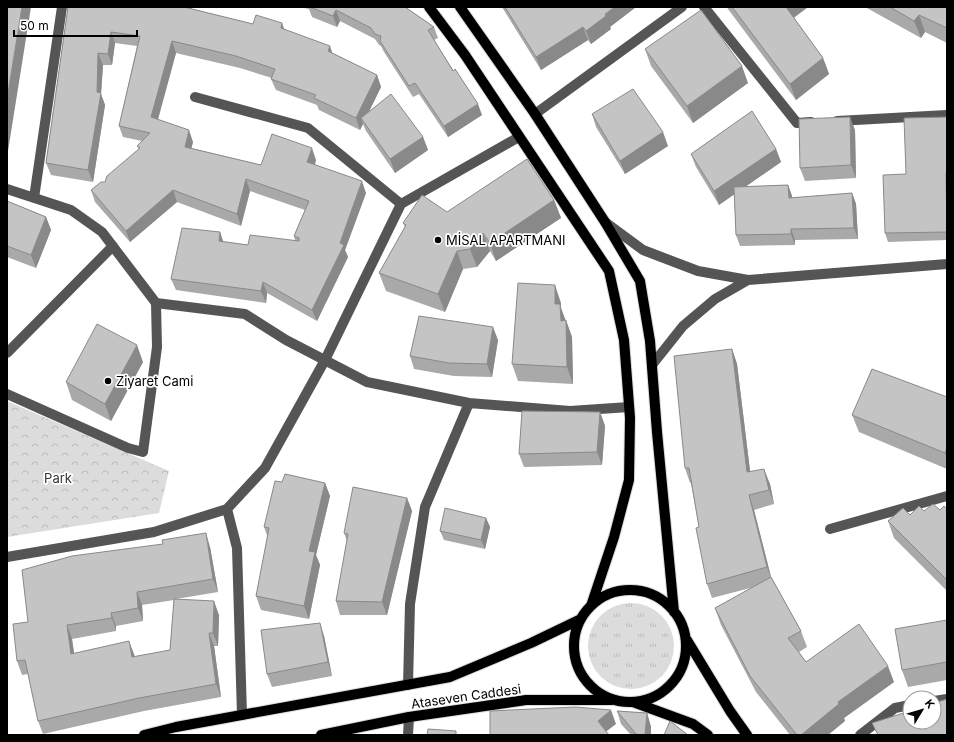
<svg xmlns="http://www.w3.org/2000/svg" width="954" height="742" viewBox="0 0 954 742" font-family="Inter,sans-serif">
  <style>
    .grass { fill: url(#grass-tufts) }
    .forest { fill: url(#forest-crowns) }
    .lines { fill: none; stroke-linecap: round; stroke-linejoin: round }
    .major-casing { stroke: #dbdbdb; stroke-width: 12 }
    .minor { stroke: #555; stroke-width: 10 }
    .major { stroke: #000; stroke-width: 10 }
    .wall { fill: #a9a9a9; fill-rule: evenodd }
    .shaded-wall { fill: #898989 }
    .building { fill: #c4c4c4; stroke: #898989 }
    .poi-dot { fill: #000; stroke: #fff; stroke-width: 1.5 }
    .labels { text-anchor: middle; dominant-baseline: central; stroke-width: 3.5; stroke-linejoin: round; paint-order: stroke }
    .poi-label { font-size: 13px; fill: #000; stroke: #fff; text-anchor: start }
    .park-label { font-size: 13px; fill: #333; stroke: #fff }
    .street-label { font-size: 13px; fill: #000; stroke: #fff }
  </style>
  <defs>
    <pattern id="grass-tufts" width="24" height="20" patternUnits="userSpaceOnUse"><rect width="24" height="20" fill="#dcdcdc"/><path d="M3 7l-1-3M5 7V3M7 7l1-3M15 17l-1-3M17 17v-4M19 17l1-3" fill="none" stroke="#bbb"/></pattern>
    <pattern id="forest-crowns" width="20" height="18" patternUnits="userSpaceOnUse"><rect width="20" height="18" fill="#dcdcdc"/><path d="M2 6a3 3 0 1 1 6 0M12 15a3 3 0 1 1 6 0" fill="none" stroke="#bbb"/></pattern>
  </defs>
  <rect width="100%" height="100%" fill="#fff"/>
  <!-- grass -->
  <path class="grass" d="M588 646a43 43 0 1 1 86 0a43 43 0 1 1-86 0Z"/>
  <!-- forest -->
  <path class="forest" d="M7,401L169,471L159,513L7,537Z"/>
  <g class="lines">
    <!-- major casing -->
    <g class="major-casing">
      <path id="major" d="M429,7L465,55L609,271L624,340L630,418L629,480L614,537L591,606
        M460,7L535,114L605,222L640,281L650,341L657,432L674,612
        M574 646a56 56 0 1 1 112 0a56 56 0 1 1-112 0Z
        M687,640L730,711L747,735
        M633,702L693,724L708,735
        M144,735L176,727L450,677L531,643L581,619
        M321,735L409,717L526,700H612"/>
    </g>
    <!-- minor -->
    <path class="minor" d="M704,7L797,123L811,122
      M195,97L308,128L401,204
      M535,114L682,7
      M837,121L947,115
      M7,189L71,210L102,232L156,303L245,314L286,340L367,382L469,403L570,411L629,407
      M34,198L62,7
      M605,222L643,250L698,271L748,280L947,264
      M7,353L113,246
      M652,365L683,326L715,299L748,280
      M7,394L128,448L143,452L157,347L156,303
      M227,509L237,548L242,715
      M830,529L947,496
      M7,557L154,532L227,509L265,468L325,360L401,204L519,137
      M408,685L410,604L425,507L469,403
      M934,701L947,699
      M408,735L409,717
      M860,735L895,708L910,705"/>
    <!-- major -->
    <use href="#major" class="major"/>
  </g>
  <!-- wall -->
  <path class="wall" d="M68,7H189V8L253,24L285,30L377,75L381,87L369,111L423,137L428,150L395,173L366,131L363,124L360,130L319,110L317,105L276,90L271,79L272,78L240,68L176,53L158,120L193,142L191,148L261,165L316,160L315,165L366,193L345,250L348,257L317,321L267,293L266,303L176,290L171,279L220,232L223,242L248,245L295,240L294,236L305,210L250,191L241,226L177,202L130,242L95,202L91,190L105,182L139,149L137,146L142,141L123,137L119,126L137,46L115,43L112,65H103L101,94L105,105L93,182L51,175L46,163Z
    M299,7H405L434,27L438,38L434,40L482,115L448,137L419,94L413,97L384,52L381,46L379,45L375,39L340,21L337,27L312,17L309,9Z
    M502,7H636L610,27L611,29L591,44L588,40L541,70Z
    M727,7H808L794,18L823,58L829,74L796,100L728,9Z
    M865,7H947V43L925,32L921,38Z
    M645,49L748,83L693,123L651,66Z
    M592,114L668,146L625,174L596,127Z
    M947,117V240L888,242L885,233L906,174Z
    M855,130L856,178L805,181L800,168Z
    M776,149L781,162L745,187L788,185L792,196V198L852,193L856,204L858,239L795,240V245L740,246L736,235L734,194L719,205L696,167L691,154Z
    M554,200L561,218L496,261L490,251L477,267L463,269L445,312L386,291L379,273L405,227L403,223L447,212Z
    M7,201L46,217L51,230L36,268L7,257Z
    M561,303V308L572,337L573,384L518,381L512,364Z
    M498,340L492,377L454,376L414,369L410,356Z
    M732,349L737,364L750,471L770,484L774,504L754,510L771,577L801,631L807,647L799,652L806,662L894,682L844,718L845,721L828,735H790L756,692L721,625L715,608L754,587L712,598L707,584L699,527L691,483H690L685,468Z
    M143,362L111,421L72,400L66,382Z
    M947,397V469L859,432L852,415Z
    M600,412L605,426L602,465L524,467L519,454Z
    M282,482L325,483L330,496L316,555L320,565L309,619L261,610L256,596L268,538L264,527Z
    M407,498L412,511L387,615H340L336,601L347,541L344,533Z
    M947,509V591L894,538L888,521L924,511Z
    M486,518L490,527L485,549L444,540L440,531Z
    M210,547L218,592L176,599L219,615L218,646H214L221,697L144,711L43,734L38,721L28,674L22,675L17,661L28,622ZM174,600L170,650L135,657L134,654H74L72,639L116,631V626L143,621L142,605Z
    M947,620V680L908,687L902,670Z
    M324,636L332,676L272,687L267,674Z
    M617,711L647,713L651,727V735H631L621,724Z"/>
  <!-- shaded-wall -->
  <path class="shaded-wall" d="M22,7H31L8,151L7,149V99Z
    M615,7H636L610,27L611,29L591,44L586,31Z
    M785,7H808L790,20Z
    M336,10L340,21L337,27L333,16Z
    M919,15L925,32L921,38L914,21Z
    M282,23L286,34L281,28Z
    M583,27L588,40L541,70L536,57Z
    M111,32L115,43L112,65L108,54Z
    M172,41L176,53L155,129L151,117Z
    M330,46L334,58L328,51Z
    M98,53L103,65L101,94L105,105L93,182L88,170L97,92Z
    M823,58L829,74L796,100L790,84Z
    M742,66L748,83L693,123L687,106Z
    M377,75L381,87L364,122L361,118L363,124L360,130L356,118Z
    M478,104L482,115L448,137L444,126Z
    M850,117L855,130L856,178L851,165Z
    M189,130L193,142L189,158L185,147Z
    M663,132L668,146L625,174L620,161Z
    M423,137L428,150L395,173L390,159Z
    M312,148L316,160L311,174L307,162Z
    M776,149L781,162L719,205L714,191Z
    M246,179L250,191L241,226L237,214Z
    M362,181L366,193L345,250L348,257L317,321L312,310L340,243Z
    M788,185L792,196L793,209L789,198Z
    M173,190L177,202L130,242L126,231Z
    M852,193L856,204L858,239L854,228Z
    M554,200L561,218L496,261L490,243Z
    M46,217L51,230L36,268L31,255Z
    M791,229L795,240V245L791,234Z
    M220,232L224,244L219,241Z
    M483,233L490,251L477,267L470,249Z
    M457,251L463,269L445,312L438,294Z
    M263,282L267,293L266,303L261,291Z
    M555,285L561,303V308L566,322V320L572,337L573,384L567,367L555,304Z
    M493,327L498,340L492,377L487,364Z
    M137,345L143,362L111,421L105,404Z
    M732,349L737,364L752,487L747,472Z
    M600,412L605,426L602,465L597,452Z
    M947,448V459L945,453Z
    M764,469L770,484L774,504L769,490Z
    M325,483L330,496L316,555L320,565L309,619L304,606L309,551Z
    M749,495L754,510L772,581L767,567Z
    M407,498L412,511L387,615L382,602Z
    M486,518L490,527L485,549L481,540Z
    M206,533L210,547L218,592L213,579Z
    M137,592L142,605L143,621L138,608Z
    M214,601L219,615L218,646L213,633Z
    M111,613L116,626V631L112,618Z
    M320,623L324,636L332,676L328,662Z
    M67,625L72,639L76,667L71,654Z
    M209,633L214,646L221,697L216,684Z
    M129,641L134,654L137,671L132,657Z
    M888,666L894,682L844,718L845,721L828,735H801L838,702Z
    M611,710L616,724L603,734L598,721Z
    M647,713L651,727V735H645Z"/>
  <!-- building -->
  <path class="building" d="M7,7H22L7,99Z
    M68,7H184L253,24L256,15L282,23L281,28L330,46L328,51L377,75L356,118L314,98L316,95L271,79L275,69L236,56L172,41L151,117L189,130L185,147L261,165L272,134L312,148L307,162L362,181L340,243L344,245L312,310L263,282L261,291L171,279L182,228L220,232L219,241L248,245L250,235L299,241V238L294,236L309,201L246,179L237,214L173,190L126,231L91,190L101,182H105L107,176L140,148L137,146L150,133L119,126L140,36L111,32L108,54L98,53L97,92L101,93L88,170L46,163Z
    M310,7H405L434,27L428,30L453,71L455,69L478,104L444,126L415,83L409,86L380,41L381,36L375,34L371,28L336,10L333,16Z
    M505,7H615L605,14L606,16L586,31L583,27L536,57Z
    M732,7H786L823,58L790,84Z
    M890,7H947V28L919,15L914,21Z
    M701,10L742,66L687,106L645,49Z
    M633,89L663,132L620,161L592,114Z
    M391,94L423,137L390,159L361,118Z
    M752,111L776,149L714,191L691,154Z
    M850,117L851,165L800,168L799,119Z
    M947,117V173H946L947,232L885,233L883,175L906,174L904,118Z
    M527,159L554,200L490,243L483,233L470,249L457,251L438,294L379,273L406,225L403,223L422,195L447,212Z
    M788,185L789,198L852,193L854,228L791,229V234L736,235L734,187Z
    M7,201L46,217L31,255L7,246Z
    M518,283L555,285V304H560L561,321L566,320L567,367L512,364Z
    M419,316L493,327L487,364L449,363L410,356Z
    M97,324L137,345L105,404L66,382Z
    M732,349L747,472L764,469L769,490L749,495L767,567L707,584L696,528L699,527L689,468H685L674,356Z
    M872,369L947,397V448L945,453L852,415Z
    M522,411L600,412L597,452L519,454Z
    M285,474L325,483L309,551L315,552L304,606L256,596L269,528L264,527L275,481L282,482Z
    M353,487L407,498L382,602L336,601L348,534L344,533Z
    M933,504L940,510L944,506L947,509V580L888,521L903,508L910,515L919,506L924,511Z
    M445,508L486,518L481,540L440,531Z
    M206,533L213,579L137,592L138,608L111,613L112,618L67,625L71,654L129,641L132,657L170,650L174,599L214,601L213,633H209L216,684L139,698L38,721L25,660L17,661L13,624L28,622L22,570L72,556L163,544L162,540Z
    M771,577L801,631L788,638L806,662L859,624L888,666L838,702L839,704L801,735H797L750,676L715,608Z
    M947,620V662L902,670L895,629Z
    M320,623L328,662L267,674L261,630Z
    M947,699V735H878L872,723L910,711V722H934V703Z
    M575,707L611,710L598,721L609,735H490V711Z
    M617,711L647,713L645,735H637Z
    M670,721L688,735H664Z
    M428,729L456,731V735H427Z"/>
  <!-- markers -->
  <g class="poi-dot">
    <circle cx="438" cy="240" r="4"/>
    <circle cx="108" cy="381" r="4"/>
  </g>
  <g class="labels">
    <!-- poi labels -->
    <g class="poi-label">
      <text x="446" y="240">MİSAL APARTMANI</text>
      <text x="116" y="381">Ziyaret Cami</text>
    </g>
    <!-- park labels -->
    <g class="park-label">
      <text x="58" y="478">Park</text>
    </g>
    <!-- street labels -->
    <g class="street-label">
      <text transform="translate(466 696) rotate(-8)">Ataseven Caddesi</text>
    </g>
  </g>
  <!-- border -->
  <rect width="954" height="742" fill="none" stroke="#000000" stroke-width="16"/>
  <!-- north arrow -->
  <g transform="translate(922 710) rotate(52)"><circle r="19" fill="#ffffff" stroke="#999999"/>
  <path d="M0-3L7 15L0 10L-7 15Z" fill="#000000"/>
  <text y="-6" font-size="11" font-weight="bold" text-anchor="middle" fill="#000000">K</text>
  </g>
  <!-- scale -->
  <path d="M14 30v6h123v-6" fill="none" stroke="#000000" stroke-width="2"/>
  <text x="20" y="30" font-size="12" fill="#000000" stroke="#ffffff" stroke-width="3" paint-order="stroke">50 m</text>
</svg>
